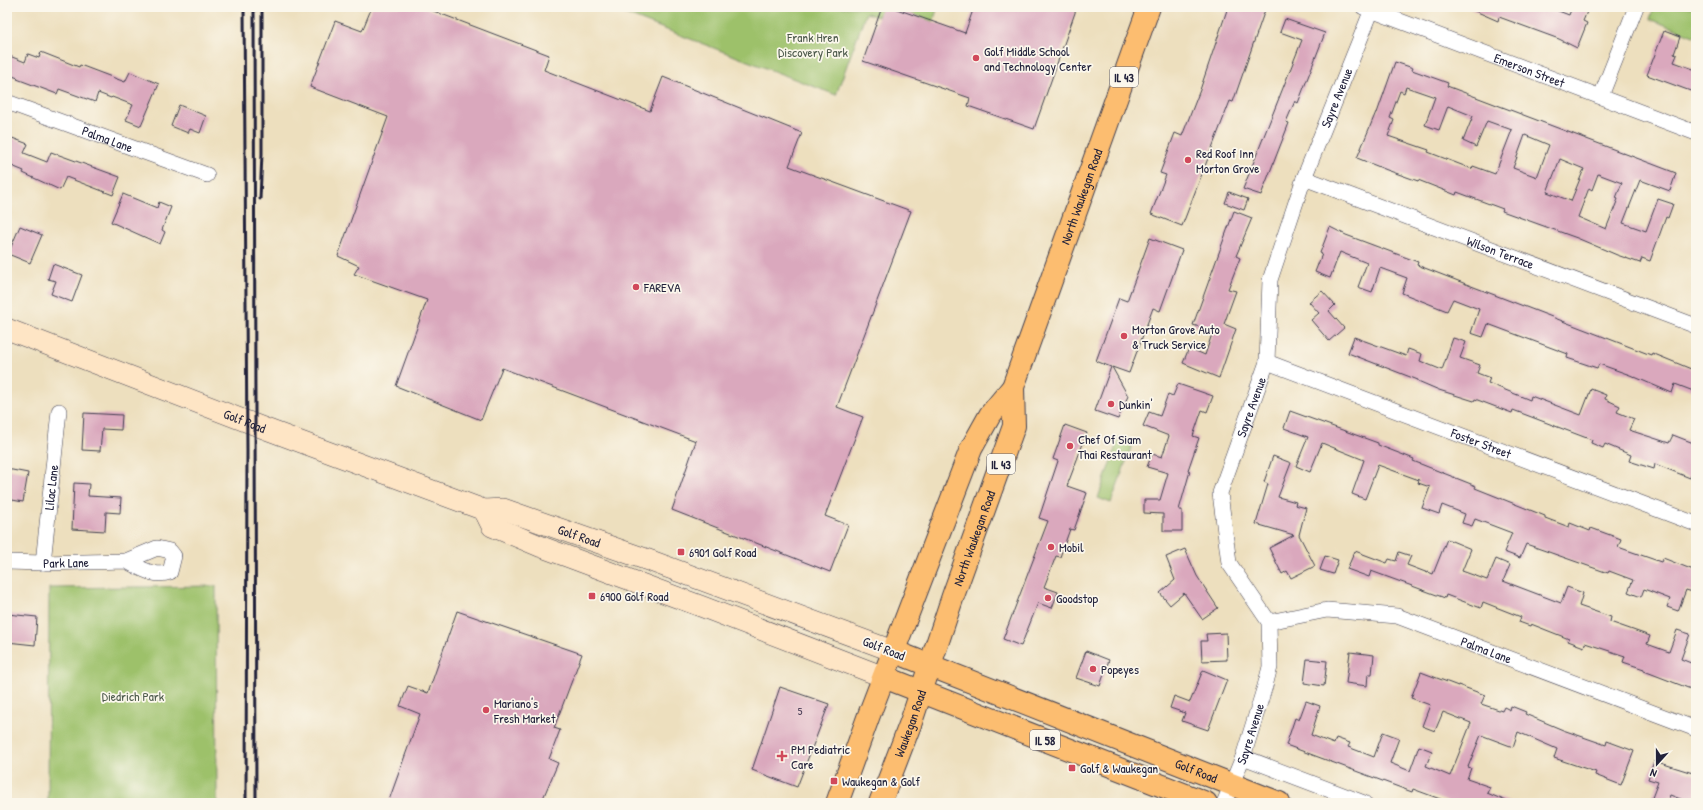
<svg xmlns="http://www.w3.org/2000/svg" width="1703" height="810" viewBox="0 0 1703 810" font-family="'Patrick Hand',sans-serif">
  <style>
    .green { fill: #9dc16b; stroke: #607253 }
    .building { fill: #daa8bd; fill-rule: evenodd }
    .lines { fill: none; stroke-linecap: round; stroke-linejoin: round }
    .minor-casing { stroke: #403e4f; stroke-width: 16 }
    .secondary-casing { stroke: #403e4f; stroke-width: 22 }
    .primary-casing { stroke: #403e4f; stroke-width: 24 }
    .minor { stroke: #fff; stroke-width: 15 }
    .secondary { stroke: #fee5c5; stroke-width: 21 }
    .primary { stroke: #fcbd6f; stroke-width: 22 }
    .rail { stroke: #22223b; stroke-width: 3 }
    .poi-dot { fill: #d1495b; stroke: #fbf7ec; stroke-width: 1.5 }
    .labels { text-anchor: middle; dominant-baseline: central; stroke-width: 3.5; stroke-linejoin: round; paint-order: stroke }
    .number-label { font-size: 11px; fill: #50445c }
    .shield { fill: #fbf7ec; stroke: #636270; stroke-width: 1 }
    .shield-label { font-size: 12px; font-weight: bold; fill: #22223b }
    .park-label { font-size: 13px; fill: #4d5a4c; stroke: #fbf7ec }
    .poi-label { font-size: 13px; fill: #22223b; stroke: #fbf7ec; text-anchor: start }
    .street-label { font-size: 13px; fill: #22223b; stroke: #fbf7ec }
  </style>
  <rect width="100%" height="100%" fill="#fbf7ec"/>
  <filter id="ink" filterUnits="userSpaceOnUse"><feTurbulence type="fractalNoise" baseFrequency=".025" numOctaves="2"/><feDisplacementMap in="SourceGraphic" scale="8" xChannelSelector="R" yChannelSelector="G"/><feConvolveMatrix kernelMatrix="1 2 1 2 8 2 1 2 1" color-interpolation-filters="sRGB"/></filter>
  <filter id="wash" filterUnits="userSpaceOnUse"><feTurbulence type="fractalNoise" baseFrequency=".012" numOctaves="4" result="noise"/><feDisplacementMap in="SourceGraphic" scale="16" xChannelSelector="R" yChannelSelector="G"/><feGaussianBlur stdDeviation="0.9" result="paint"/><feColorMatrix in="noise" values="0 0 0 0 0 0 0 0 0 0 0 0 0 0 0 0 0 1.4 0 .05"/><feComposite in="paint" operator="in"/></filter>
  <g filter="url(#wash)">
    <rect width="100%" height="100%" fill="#eddfbe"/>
    <!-- green -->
    <path class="green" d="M607,7H882L878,17L866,13L836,95Z
      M891,7H938L933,22Z
      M1654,7H1696V37L1650,19Z
      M1119,437L1133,442L1111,503L1098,498Z
      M216,586L217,803H48L49,588Z"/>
    <g id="blocks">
      <!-- building -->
      <path class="building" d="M372,7H423L549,55L544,70L650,111L663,77L802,133L789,166L911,211L837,407L863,417L825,516L848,525L830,572L672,510L696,441L502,368L481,420L396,386L427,300L354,274L359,266L338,256L388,117L310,87L335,21L362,31Z
        M882,7H891L965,33L974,7H1077L1034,129L968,106L970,98L863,61Z
        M1228,7H1266L1233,102L1230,101L1182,226L1151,214L1166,175L1160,173L1175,133L1182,136L1200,90Z
        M1466,7H1548L1569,15L1572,7H1589L1583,21L1587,23L1577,48L1559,39L1499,17L1498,21Z
        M1285,19L1325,33L1298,103L1295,101L1286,122L1289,123L1261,195L1243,189L1302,40L1280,32Z
        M1664,31L1680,37L1674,54L1677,55L1674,62L1696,70V93L1647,75Z
        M41,52L79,67L80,65L125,82L130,72L159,84L141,126L126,120L133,105L112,97L111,98L98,93L95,102L59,89L57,94L17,79L18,78L7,74V55L25,62L28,54L39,58Z
        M1395,62L1413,68L1412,70L1448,83L1447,86L1676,173L1670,191L1640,180L1623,223L1646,231L1658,199L1673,204L1668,218L1666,217L1650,261L1642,258L1640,263L1617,255L1577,238L1502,211L1503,209L1457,192L1456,195L1418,180V181L1387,170L1357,158L1376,112L1377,113ZM1406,87L1435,97L1425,125L1439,130L1448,106L1473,116L1463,141L1476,147L1487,121L1512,130L1495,174L1473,166L1472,169L1428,152L1429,150L1388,136L1394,120L1390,118L1400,91L1404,93ZM1525,135L1549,145L1537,177L1513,168ZM1560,159L1584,169L1571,201L1547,192ZM1598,174L1622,183L1616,198L1618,199L1606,229L1578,217L1589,188L1592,190Z
        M179,105L206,116L200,133L190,129L188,133L171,126Z
        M7,136L28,144L24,153L47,162L51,152L120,177L113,195L66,177L60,190L23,173L24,171L7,164Z
        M1229,192L1248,199L1244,210L1225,203Z
        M123,194L157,208L159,202L171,207L162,230L165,232L160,244L111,222Z
        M1234,211L1252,218L1236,256L1240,258L1228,289L1236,291L1224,324L1236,329L1219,378L1183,363L1189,348L1205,355L1213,331L1193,325Z
        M20,226L42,235L30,263L8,254Z
        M1330,227L1346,235L1418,262L1417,265L1466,284L1651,355L1652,353L1696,371V392L1675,384L1672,393L1630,375L1599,364L1597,368L1567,358L1568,354L1488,324L1483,337L1471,333L1479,309L1453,299L1447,311L1402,293L1407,278L1380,268L1372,292L1358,287L1367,263L1340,252L1330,278L1315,272L1322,254L1320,253Z
        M1150,238L1182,250L1160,311L1153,308L1129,373L1112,367L1128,396L1118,419L1095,411L1111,367L1096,361L1119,298L1127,301Z
        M53,264L82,275L72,302L51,294L56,281L48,279Z
        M1322,291L1335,305L1329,311L1344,328L1329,341L1311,320L1319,313L1309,302Z
        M1354,337L1406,356L1408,349L1422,354L1420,361L1442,370L1453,338L1466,342L1460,358L1480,365L1477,373L1490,378L1488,383L1530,400L1531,396L1581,415L1591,389L1606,395L1605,399L1620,406L1617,412L1634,419L1629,430L1669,443L1673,435L1696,444V464L1690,478L1655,464L1654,469L1629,461L1631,455L1605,444L1603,448L1591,443L1592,440L1513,410L1512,413L1475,399L1474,401L1439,390L1418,381V380L1348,353Z
        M1178,384L1213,396L1207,412L1202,410L1193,436L1199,438L1188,470L1190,471L1179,510H1182V531H1163V514L1144,513V500H1160L1168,473L1147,467L1152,454L1162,457L1169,436L1143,426L1149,412L1160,416L1168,394L1173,396Z
        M1290,411L1378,443V445L1414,459L1413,461L1476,486L1475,488L1545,516V518L1569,527L1570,523L1590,531L1591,528L1621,539L1618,547L1661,562L1663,558L1696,571V593L1686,590L1678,611L1667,607L1670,599L1644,589L1641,597L1628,592L1633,580L1609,571L1608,573L1526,544L1520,558L1504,552L1512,533L1475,519L1472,526L1462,523L1465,514L1442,505L1439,514L1422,508L1430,487L1418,483L1419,480L1378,465L1365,499L1352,494L1364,460L1322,443L1310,472L1296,466L1308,437L1284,428Z
        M84,413L122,415L121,430L102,429L100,451L82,450Z
        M1065,425L1087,433L1067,486L1087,493L1074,530L1070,529L1060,557L1056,556L1044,587L1058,592L1052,608L1038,603L1021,646L1003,639L1048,521L1039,518L1058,461L1053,459Z
        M1273,456L1291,463L1278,497L1296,502L1295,505L1306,508L1299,535L1315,566L1291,578L1287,571L1282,574L1269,548L1294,535L1256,524L1268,484L1264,482Z
        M7,469L28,473L23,502L7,499Z
        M74,483L89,484L88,496L121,498L120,513L106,512L105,531L72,529Z
        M1447,539L1471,549L1462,571L1487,580L1496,559L1510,565L1503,581L1561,603L1567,587L1583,593L1579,606L1611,617L1610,622L1650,636L1647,644L1669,652L1677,630L1690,634L1681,659L1696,665V691L1644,671V669L1623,662L1625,656L1585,643L1584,647L1568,641L1569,639L1531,624L1530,626L1519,622L1521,617L1483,602L1481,608L1446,595L1445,598L1371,571L1369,577L1347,569L1355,551L1387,563L1389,559L1396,561L1399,552L1411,556L1407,565L1428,573V572L1433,574Z
        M1185,549L1197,576L1218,608L1202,619L1184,593L1170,605L1160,593L1175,580L1166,557Z
        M1325,556L1338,560L1333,574L1320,570Z
        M457,611L582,654L554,728L560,730L549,759L558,763L541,803H388L420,714L400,706L408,686L428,693Z
        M7,614L37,617L35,645L7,642Z
        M1226,633L1227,660L1202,661L1201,641H1207L1206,634Z
        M1086,651L1109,660L1100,686L1076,678Z
        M1350,652L1374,655L1372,674H1368L1367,686L1346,683Z
        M1307,659L1327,661L1324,686L1304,683Z
        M1203,670L1227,680L1208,730L1182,721L1185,713L1170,708L1174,696L1190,702Z
        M1421,672L1458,686V685L1485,695L1481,704L1502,711L1504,707L1510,710L1511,706L1526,712L1525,714L1563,730L1606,745L1607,741L1634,751L1621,785L1595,775L1596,772L1554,758L1557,749L1518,732L1513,747L1481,735L1468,767L1471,768L1467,779L1490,787L1487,793L1511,803H1451L1413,789L1412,792L1286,745L1295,718L1299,720L1306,701L1320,706L1311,735L1334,744L1336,738L1350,743L1348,747L1374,757L1383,732L1399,738L1390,763L1410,771L1419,746L1432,751L1426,766L1450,776L1471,723L1443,712L1435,731L1422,726L1430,705L1411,698Z
        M780,687L829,704L797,787L752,770Z
        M1654,761L1696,774V803H1691L1670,795L1667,803H1650L1658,782L1648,779Z"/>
    </g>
  </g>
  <g filter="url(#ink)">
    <use href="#blocks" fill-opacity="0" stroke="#403e4f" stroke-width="1"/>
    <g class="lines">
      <!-- minor casing -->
      <g class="minor-casing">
        <g id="minor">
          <path id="s1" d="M1363,7L1696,133"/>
          <path d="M1601,96L1636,7"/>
          <path id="s2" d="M7,102L207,175"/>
          <path id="s3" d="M1304,178L1696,326"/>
          <path id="s4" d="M1267,362L1696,524"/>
          <path id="s5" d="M7,562L43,563L126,561L157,548L170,551L174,556L170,572C154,578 141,568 126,561"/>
          <path id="s6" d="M43,563L59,411"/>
          <path id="s7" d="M1269,622L1327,610L1397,616L1696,729"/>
          <path d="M1243,757L1364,803"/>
          <path id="s8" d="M1224,803L1243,757L1265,686L1270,667L1269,622L1229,563L1220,493L1267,362L1270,280L1304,178L1373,7"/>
        </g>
      </g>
      <!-- secondary casing -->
      <g class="secondary-casing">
        <g id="secondary">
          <path id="s9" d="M7,329L266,429L484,510L503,509L651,561L893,651"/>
          <path d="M484,510L492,526L542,547L703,607L884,677"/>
        </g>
      </g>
      <!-- primary casing -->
      <g class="primary-casing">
        <g id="primary">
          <path id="s10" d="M893,651L1279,803"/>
          <path d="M884,677L1206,803"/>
          <path id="s11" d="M837,803L869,715L971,449L990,415L1013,387L1149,7"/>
          <path id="s12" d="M880,803L911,722L953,596L1014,426L1013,387"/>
        </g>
      </g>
      <!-- minor -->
      <use href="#minor" class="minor"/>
      <!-- secondary -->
      <use href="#secondary" class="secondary"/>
      <!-- primary -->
      <use href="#primary" class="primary"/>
      <!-- rail -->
      <path class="rail" d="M244,7L247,450L246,803
        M254,7L256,803
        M260,199L262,154V7"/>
    </g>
  </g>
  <!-- markers -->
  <g class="poi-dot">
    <circle cx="976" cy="58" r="4"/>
    <circle cx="1188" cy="160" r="4"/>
    <circle cx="636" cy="287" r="4"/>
    <circle cx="1124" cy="336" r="4"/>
    <circle cx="1111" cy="404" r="4"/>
    <circle cx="1070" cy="446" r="4"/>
    <circle cx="1051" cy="547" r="4"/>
    <rect x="677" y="548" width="8" height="8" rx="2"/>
    <rect x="588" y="592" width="8" height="8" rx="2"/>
    <circle cx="1048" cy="598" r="4"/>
    <circle cx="1093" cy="669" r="4"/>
    <circle cx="486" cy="710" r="4"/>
    <path d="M780 750h4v4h4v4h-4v4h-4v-4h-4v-4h4z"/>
    <rect x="1068" y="764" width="8" height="8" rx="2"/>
    <rect x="830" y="777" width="8" height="8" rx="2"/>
  </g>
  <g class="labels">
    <!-- number labels -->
    <g class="number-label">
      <text x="800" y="711">5</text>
    </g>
    <!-- shield labels -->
    <g class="shield">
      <rect x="1110" y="67" width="28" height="20" rx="3"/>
      <rect x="987" y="454" width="28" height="20" rx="3"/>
      <rect x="1030" y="730" width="30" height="20" rx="3"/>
    </g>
    <g class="shield-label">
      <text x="1124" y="77">IL 43</text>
      <text x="1001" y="464">IL 43</text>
      <text x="1045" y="740">IL 58</text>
    </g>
    <!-- park labels -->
    <g class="park-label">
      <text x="813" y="37">Frank Hren<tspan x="813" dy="15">Discovery Park</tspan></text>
      <text x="133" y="696">Diedrich Park</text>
    </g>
    <!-- poi labels -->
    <g class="poi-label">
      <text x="984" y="51">Golf Middle School<tspan x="984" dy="15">and Technology Center</tspan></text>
      <text x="1196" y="153">Red Roof Inn<tspan x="1196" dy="15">Morton Grove</tspan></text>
      <text x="644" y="287">FAREVA</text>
      <text x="1132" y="329">Morton Grove Auto<tspan x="1132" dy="15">&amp; Truck Service</tspan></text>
      <text x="1119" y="404">Dunkin'</text>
      <text x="1078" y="439">Chef Of Siam<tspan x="1078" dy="15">Thai Restaurant</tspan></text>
      <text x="1059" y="547">Mobil</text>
      <text x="689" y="552">6901 Golf Road</text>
      <text x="600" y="596">6900 Golf Road</text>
      <text x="1056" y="598">Goodstop</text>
      <text x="1101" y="669">Popeyes</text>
      <text x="494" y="703">Mariano's<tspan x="494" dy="15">Fresh Market</tspan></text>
      <text x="791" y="749">PM Pediatric<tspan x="791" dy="15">Care</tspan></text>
      <text x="1080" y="768">Golf &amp; Waukegan</text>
      <text x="842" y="781">Waukegan &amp; Golf</text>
    </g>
    <!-- street labels -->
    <g class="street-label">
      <text stroke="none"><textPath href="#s1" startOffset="178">Emerson Street</textPath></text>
      <text stroke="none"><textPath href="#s8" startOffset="746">Sayre Avenue</textPath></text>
      <text stroke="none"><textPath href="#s2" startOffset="107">Palma Lane</textPath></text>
      <text stroke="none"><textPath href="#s11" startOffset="656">North Waukegan Road</textPath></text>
      <text stroke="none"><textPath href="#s3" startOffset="210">Wilson Terrace</textPath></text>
      <text stroke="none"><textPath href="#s8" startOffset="422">Sayre Avenue</textPath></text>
      <text stroke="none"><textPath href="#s9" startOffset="255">Golf Road</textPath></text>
      <text stroke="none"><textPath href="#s4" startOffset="229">Foster Street</textPath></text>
      <text stroke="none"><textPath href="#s6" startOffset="76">Lilac Lane</textPath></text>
      <text stroke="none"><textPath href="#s9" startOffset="610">Golf Road</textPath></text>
      <text stroke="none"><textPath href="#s12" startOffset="281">North Waukegan Road</textPath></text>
      <text stroke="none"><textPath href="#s5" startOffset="59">Park Lane</textPath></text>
      <text transform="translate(884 648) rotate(21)">Golf Road</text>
      <text stroke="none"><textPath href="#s7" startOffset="225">Palma Lane</textPath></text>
      <text stroke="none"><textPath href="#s12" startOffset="85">Waukegan Road</textPath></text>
      <text stroke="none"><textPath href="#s8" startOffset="74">Sayre Avenue</textPath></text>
      <text stroke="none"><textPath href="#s10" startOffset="326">Golf Road</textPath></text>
    </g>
  </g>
  <!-- margin -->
  <rect width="1703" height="810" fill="none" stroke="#fbf7ec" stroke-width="24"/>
  <!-- north arrow -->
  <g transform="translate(1657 764) rotate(201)" stroke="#fbf7ec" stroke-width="3" paint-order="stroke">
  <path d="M0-3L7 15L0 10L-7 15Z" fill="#22223b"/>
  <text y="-6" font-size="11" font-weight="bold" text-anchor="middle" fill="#22223b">N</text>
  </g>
</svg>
